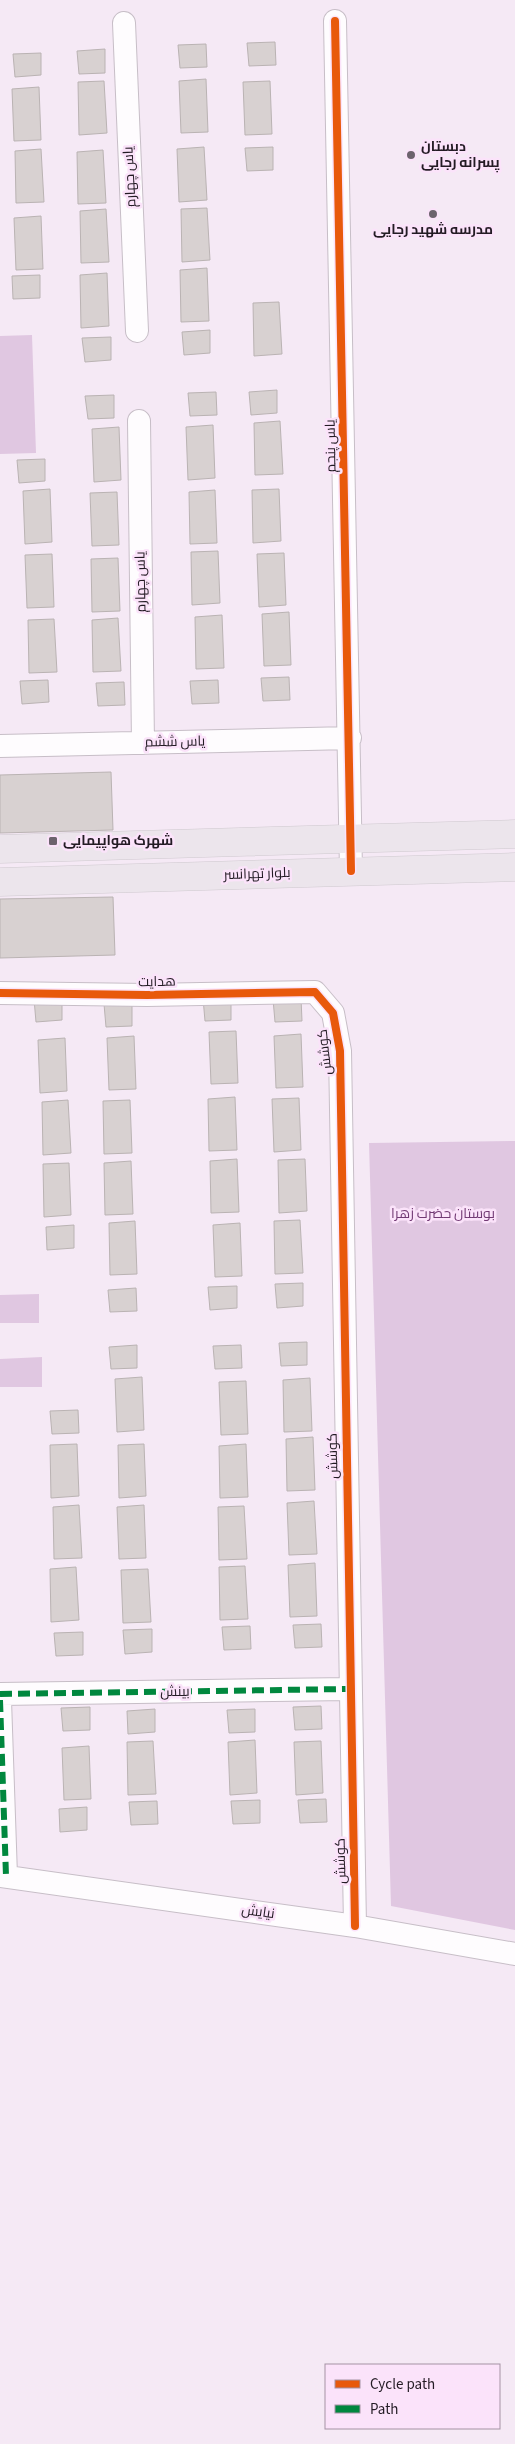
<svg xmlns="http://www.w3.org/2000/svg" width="515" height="2444" viewBox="0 0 515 2444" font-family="'Source Sans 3',Cairo,sans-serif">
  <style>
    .green { fill: #e0c7e1 }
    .building { fill: #d8d1d1; stroke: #bab3b3 }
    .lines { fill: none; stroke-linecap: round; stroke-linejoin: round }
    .minor-casing { stroke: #c7bec7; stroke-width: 24 }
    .major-casing { stroke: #cfc9cf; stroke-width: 29 }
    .minor { stroke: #fefcfe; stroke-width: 22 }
    .major { stroke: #ece5ec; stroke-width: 28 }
    .quiet { stroke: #00873e; stroke-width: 6; stroke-dasharray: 12 6; stroke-linecap: butt }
    .cycleway-casing { stroke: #fbe3fa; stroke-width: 11 }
    .cycleway { stroke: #e8590c; stroke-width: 8 }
    .poi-dot { fill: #6c636d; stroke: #fbe3fa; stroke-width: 2 }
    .labels { text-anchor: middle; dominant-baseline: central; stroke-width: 5; stroke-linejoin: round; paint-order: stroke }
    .poi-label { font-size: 14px; font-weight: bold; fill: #231b24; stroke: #fbe3fa; text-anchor: start }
    .street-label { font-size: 14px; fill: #231b24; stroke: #fbe3fa }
    .park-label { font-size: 14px; fill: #723a74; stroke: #fbe3fa }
  </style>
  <rect width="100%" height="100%" fill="#f5e9f5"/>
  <!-- green -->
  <path class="green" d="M32,335L36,453L0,454V336Z
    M515,1141V1930L391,1906L369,1143Z
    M39,1294V1323H0V1295Z
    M42,1357V1387H0V1359Z"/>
  <!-- building -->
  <path class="building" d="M275,42L276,65L249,66L247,43Z
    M206,44L207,67L180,68L178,45Z
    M105,49V73L79,74L77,51Z
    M41,53V75L15,77L13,54Z
    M206,79L208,132L181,133L179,81Z
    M104,81L107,133L79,135L78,82Z
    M270,81L272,134L245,135L243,82Z
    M39,87L41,140L14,141L12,89Z
    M204,147L207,200L179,202L177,149Z
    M273,147V170L247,171L245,148Z
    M41,149L44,202L16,203L15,151Z
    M103,150L106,203L78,204L77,152Z
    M207,208L210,260L182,262L181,209Z
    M106,209L109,262L81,263L80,211Z
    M41,216L43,269L16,270L14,218Z
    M207,268L209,321L181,322L180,270Z
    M107,273L109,326L81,328L80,275Z
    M40,275V298L13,299L12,276Z
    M279,302L282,354L254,356L253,303Z
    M210,330V353L184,355L182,332Z
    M111,337V360L85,362L82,338Z
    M277,390V413L251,415L249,392Z
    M216,392L217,415L190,416L188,393Z
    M114,395V418L88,419L85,396Z
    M280,421L283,474L255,475L254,423Z
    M213,425L215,478L188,480L186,427Z
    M119,427L121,480L94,482L92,429Z
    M45,459V481L19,483L17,460Z
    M50,489L52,542L25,544L23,491Z
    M279,489L281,541L253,543L252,490Z
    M215,490L217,543L190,544L189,492Z
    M117,492L119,545L92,546L90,493Z
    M218,551L220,603L192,605L191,552Z
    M284,553L286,605L259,607L257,554Z
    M52,554L54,607L27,608L25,555Z
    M118,558L120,611L92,612L91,559Z
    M289,612L291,665L264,666L262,614Z
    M222,615L224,668L196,669L195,617Z
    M118,618L121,671L93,672L92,620Z
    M54,619L57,672L29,673L28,620Z
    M289,677L290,700L263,701L261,678Z
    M48,680L49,702L22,704L20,681Z
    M218,680L219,703L192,704L190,681Z
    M124,682L125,705L98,706L96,683Z
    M111,772L113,830L0,833V775Z
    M113,897L115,955L0,958V899Z
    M62,997V1020L36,1022L34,999Z
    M231,997V1020L205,1021L203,998Z
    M301,998L302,1021L275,1022L273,999Z
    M132,1003V1026L106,1027L104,1004Z
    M236,1031L238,1083L211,1084L209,1032Z
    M301,1034L303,1087L276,1088L274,1036Z
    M134,1036L136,1089L109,1090L107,1038Z
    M65,1038L67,1091L40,1093L38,1040Z
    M235,1097L237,1150L209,1151L208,1099Z
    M299,1098L301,1150L274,1152L272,1099Z
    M68,1100L71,1153L43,1155L42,1102Z
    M130,1100L132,1153L104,1154L103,1101Z
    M237,1159L239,1212L211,1213L210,1161Z
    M305,1159L307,1211L279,1213L278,1160Z
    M131,1161L133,1214L105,1215L104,1163Z
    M69,1163L71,1215L44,1217L43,1164Z
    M300,1220L303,1273L275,1274L274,1221Z
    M135,1221L137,1274L110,1275L109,1223Z
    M240,1223L242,1276L215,1277L213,1225Z
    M74,1225V1248L47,1250L46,1227Z
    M303,1283V1306L277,1308L275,1284Z
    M237,1286V1308L210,1310L208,1287Z
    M136,1288L137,1311L110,1312L108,1290Z
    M307,1342V1365L281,1366L279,1343Z
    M137,1345V1368L111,1369L109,1347Z
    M241,1345L242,1368L215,1369L213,1346Z
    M142,1377L144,1430L117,1432L115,1379Z
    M310,1378L312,1431L284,1432L283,1380Z
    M246,1381L248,1434L221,1435L219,1382Z
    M78,1410L79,1433L52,1434L50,1411Z
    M313,1437L315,1490L287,1491L286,1439Z
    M77,1444L79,1496L51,1498L50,1445Z
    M144,1444L146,1496L119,1498L118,1445Z
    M246,1444L248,1497L220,1498L219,1446Z
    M314,1501L317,1554L289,1555L287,1503Z
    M79,1505L82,1558L54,1559L53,1507Z
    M144,1505L146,1558L119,1559L117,1507Z
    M244,1506L247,1559L219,1560L218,1507Z
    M315,1563L317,1616L290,1617L288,1565Z
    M245,1566L248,1619L220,1620L219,1567Z
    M76,1567L79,1620L51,1622L50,1569Z
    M148,1569L151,1622L123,1623L121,1570Z
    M321,1624L322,1647L295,1648L293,1625Z
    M250,1626L251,1649L224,1650L222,1627Z
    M152,1629V1652L125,1654L123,1630Z
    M83,1632V1655L56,1656L54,1633Z
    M321,1706L322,1729L295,1730L293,1707Z
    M90,1707V1730L63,1731L61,1708Z
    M155,1709V1732L128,1734L127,1711Z
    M255,1709V1732L229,1733L227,1710Z
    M255,1740L257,1793L230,1795L228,1742Z
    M153,1741L156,1794L128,1795L127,1742Z
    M321,1741L323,1793L296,1795L294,1742Z
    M89,1746L91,1799L64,1800L62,1748Z
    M326,1799L327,1822L300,1823L298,1800Z
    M260,1800V1823L233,1824L231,1801Z
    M157,1801L158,1824L131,1825L129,1802Z
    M87,1807V1830L60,1832L59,1809Z"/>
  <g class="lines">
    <!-- minor casing -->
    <g class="minor-casing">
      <path id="minor" d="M335,21L351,871
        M124,23L137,331
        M139,421L143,743
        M0,746L350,738
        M0,993L147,995L315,992L333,1013L340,1051L355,1926
        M0,1694L349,1689
        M0,1700L6,1876
        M0,1876L355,1926L515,1954"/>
    </g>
    <!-- major casing -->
    <g class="major-casing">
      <path id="major" d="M0,849L515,834
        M0,882L515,867"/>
    </g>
    <!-- minor -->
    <use href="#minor" class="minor"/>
    <!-- major -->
    <use href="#major" class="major"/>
    <!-- quiet -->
    <path class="quiet" d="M0,1694L349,1689
      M0,1700L6,1876"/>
    <!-- cycleway casing -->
    <g class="cycleway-casing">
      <path id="cycleway" d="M335,21L351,871
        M0,993L147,995L315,992L333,1013L340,1051L355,1926"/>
    </g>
    <!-- cycleway -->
    <use href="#cycleway" class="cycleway"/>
  </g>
  <!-- markers -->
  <g class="poi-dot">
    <circle cx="411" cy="155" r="5"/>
    <circle cx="433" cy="214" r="5"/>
    <rect x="48" y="836" width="10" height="10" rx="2.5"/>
  </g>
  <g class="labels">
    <!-- poi labels -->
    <g class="poi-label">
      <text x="421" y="147">دبستان<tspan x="421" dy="16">پسرانه رجایی</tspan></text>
      <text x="433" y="230" text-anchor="middle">مدرسه شهید رجایی</text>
      <text x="63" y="841">شهرک هواپیمایی</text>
    </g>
    <!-- street labels -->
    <g class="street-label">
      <text transform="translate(130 177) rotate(-93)">یاس چهارم</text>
      <text transform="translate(331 446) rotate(-91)">یاس پنجم</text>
      <text transform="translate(141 582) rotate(-91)">یاس چهارم</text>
      <text transform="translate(175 742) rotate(-1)">یاس ششم</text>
      <text transform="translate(257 874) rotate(-2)">بلوار تهرانسر</text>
      <text transform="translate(157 982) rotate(-1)">هدایت</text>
      <text transform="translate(325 1052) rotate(-96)">کوشش</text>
      <text transform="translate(333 1456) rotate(-91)">کوشش</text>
      <text transform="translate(175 1692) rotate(-1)">بینش</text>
      <text transform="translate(341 1861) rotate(-91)">کوشش</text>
      <text transform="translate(258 1912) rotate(8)">نیایش</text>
    </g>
    <!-- park labels -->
    <g class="park-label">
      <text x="443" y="1214">بوستان حضرت زهرا</text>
    </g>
  </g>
  <!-- legend -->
  <rect x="325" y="2364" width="175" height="65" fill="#fbe3fa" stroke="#a593a4"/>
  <rect x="335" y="2380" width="25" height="8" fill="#e8590c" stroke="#a593a4"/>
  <text x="370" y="2389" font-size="15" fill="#231b24">Cycle path</text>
  <rect x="335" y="2405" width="25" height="8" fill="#00873e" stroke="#a593a4"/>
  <text x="370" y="2414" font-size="15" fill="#231b24">Path</text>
</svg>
